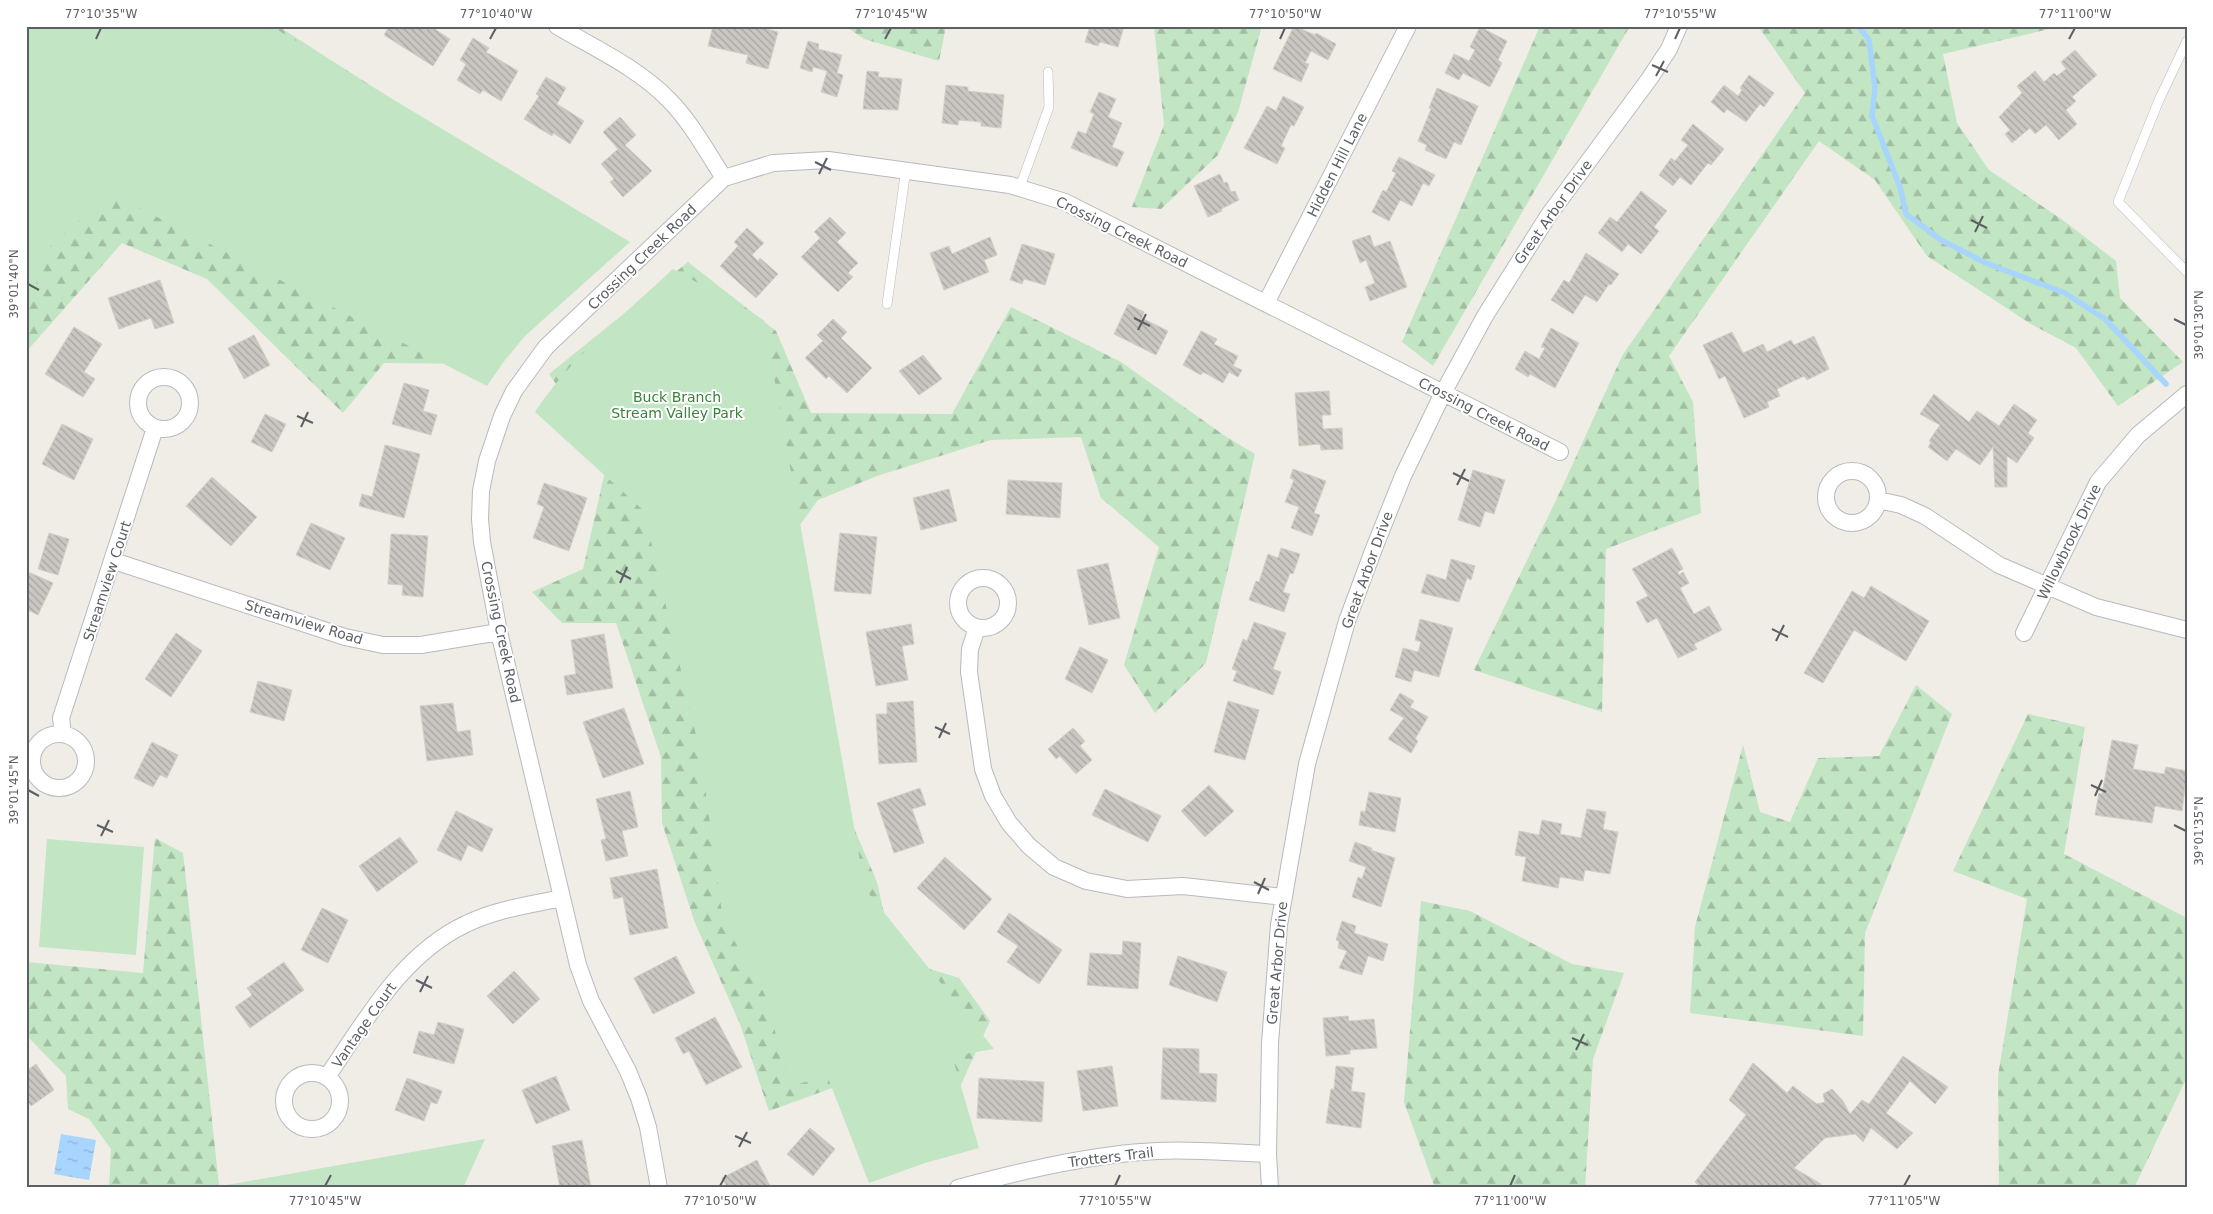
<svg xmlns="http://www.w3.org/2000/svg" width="2213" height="1214" viewBox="0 0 2213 1214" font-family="'DejaVu Sans',sans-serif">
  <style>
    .forest { fill: url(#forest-firs) }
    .park { fill: #c2e5c3 }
    .water { fill: url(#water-ripples) }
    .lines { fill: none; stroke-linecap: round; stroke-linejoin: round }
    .stream { stroke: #a7d5fd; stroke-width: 5.5 }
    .building { fill: url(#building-back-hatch); stroke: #d3cfc3 }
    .service-casing { stroke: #b7babe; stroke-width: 10 }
    .minor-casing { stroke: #b7babe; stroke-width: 18 }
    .service { stroke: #fff; stroke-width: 9 }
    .minor { stroke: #fff; stroke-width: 16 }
    .ticks { fill: none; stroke: #5c6065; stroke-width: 2 }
    .labels { text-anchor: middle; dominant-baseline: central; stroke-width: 4; stroke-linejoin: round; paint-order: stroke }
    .street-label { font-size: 14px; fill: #5c6065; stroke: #fff }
    .park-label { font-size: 14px; fill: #37823c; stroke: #fff }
    .neatline { fill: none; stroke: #5c6065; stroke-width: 2 }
    .ticks-label { font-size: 12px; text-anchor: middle; fill: #5c6065 }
  </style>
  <defs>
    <pattern id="forest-firs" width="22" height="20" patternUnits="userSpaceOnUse" patternTransform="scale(1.25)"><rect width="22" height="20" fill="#c2e5c3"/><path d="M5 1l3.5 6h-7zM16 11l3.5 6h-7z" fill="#a1bda2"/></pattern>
    <pattern id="water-ripples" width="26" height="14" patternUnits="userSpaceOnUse" patternTransform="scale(1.25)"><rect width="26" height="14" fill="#a7d5fd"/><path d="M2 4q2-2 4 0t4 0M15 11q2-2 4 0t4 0" fill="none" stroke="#8bb0d0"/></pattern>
    <pattern id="building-back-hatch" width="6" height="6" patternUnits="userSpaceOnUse" patternTransform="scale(1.25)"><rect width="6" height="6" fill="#cac7c2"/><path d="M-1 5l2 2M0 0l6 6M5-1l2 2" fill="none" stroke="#a7a5a1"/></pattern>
  </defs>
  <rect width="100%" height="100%" fill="#efede5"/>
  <!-- forest -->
  <path class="forest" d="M26,26H278L614,242L481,364L384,363L343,413L207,279L122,243L26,352Z
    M845,26H946L939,61L864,39Z
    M1154,26H1262L1238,112L1218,155L1161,209L1132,207L1164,125Z
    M1540,26H1630L1433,366L1402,342Z
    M1758,26L2058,27L1943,54L1957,123L1989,170L2064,221L2116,261L2120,298L2183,362L2118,406L2076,348L2031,324L1927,256L1875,180L1819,141L1669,356L1693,402L1701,513L1606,549L1602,712L1474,670L1559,494L1622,356L1805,93Z
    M688,262L776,331L811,413L952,414L1011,307L1121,362L1225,436L1255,454L1206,663L1155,713L1124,665L1159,547L1101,498L1081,437L991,440L877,476L818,500L786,544L825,760L877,882L894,958L959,978L990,1021L933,1146L843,1084L769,1111L740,1024L695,923L662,823L661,757L616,623H562L532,592L583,569L608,458L549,374Z
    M1916,685L1952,714L1865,933L1863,1036L1690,1013L1695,927L1743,745L1760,812L1790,822L1818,758L1879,756Z
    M2028,714L2085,727L2064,854L2187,918V1077L2134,1188H1999L1998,1076L2027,899L1953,871Z
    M155,838L183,853L219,1185L230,1188H109L111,1149L89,1119L68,1109L66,1076L26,1035V962L143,973Z
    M1421,901L1470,911L1572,964L1624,973L1593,1059L1585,1188H1435L1404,1102Z"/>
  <!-- park -->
  <path class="park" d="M26,26H271L630,242L525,336L505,360L487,386L110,193L46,250L26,318Z
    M673,269L764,320L865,889L994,1049L952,1056L979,1148L925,1163L869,1183L828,1078L790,1085L765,995L723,921L701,757L644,511L535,412C571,357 625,314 673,269Z
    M47,839L144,847L136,955L39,947Z
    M485,1139L463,1188H210Z"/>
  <!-- water -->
  <path class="water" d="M61,1134L96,1140L89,1180L54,1174Z"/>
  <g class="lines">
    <!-- stream -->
    <path class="stream" d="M1858,26L1869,40L1875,88L1872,116L1900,187L1906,214L1941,240L1986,263L2065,293L2105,319L2166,384"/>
  </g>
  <!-- building -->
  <path class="building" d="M389,26H420L426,30L430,26L450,39L433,66L384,35Z
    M713,26L727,29L728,26H756L778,32L768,69L746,63L748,55L708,46Z
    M1090,26H1124L1118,47L1100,42L1098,46L1085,42Z
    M1294,26L1315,35L1316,33L1336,44L1328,60L1311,51L1305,63L1309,64L1301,82L1273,69Z
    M1480,27L1507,41L1498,60L1502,63L1490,87L1463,73L1459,80L1445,73L1454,54L1469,61L1475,50L1470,47Z
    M473,38L489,48L486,52L518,71L501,101L483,90L480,94L457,80L466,64L460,60Z
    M808,41L819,44L818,49L842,55L837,73L843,75L837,97L821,92L827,71L813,67L812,72L800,68Z
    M2075,50L2097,75L2072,97L2076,101L2066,110L2077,124L2059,140L2046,125L2035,134L2030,128L2012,143L2005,134L2010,130L1999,117L2022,93L2017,86L2035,71L2044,82L2054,73L2057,76L2066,69L2061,62Z
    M867,71L879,72L878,77L902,79L898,110L863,109Z
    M1749,75L1774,93L1764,107L1760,104L1746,122L1727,109L1724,113L1711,102L1724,85L1738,96L1742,90L1740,88Z
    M546,77L566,88L557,104L584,121L570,144L553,133L552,136L524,119L539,96L536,94Z
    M946,85L968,87V91L1004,95L1001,128L981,126V122L959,120L958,125L942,123Z
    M1437,88L1478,106L1461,145L1454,142L1446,159L1425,150L1427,145L1418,141L1431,109L1429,108Z
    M1099,92L1116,99L1108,117L1122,123L1112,147L1124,152L1117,167L1071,148L1078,131L1086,134L1094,114L1090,112Z
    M1283,96L1304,107L1294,126L1291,125L1281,146L1285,148L1277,164L1244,148L1267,106L1276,111Z
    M620,117L636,135L625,145L652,171L623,197L610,182L614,179L601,164L618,149L603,132Z
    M1693,124L1724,149L1711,165L1708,163L1691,185L1680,177L1673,186L1659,175L1671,158L1675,161L1688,145L1681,140Z
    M1399,157L1435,175L1429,186L1423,183L1412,206L1400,200L1389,221L1372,212L1383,190L1386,192L1396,173L1392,171Z
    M1220,174L1224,183L1227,182L1231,192L1235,191L1239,200L1221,209L1222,211L1208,217L1194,186Z
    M1641,191L1667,211L1654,227L1659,231L1641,254L1628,244L1622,252L1598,233L1610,217L1617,222Z
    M830,217L846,233L837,242L858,263L848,273L853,277L838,292L801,257L820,238L814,232Z
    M747,228L764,243L752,255L758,261L760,258L778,274L756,298L720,266L738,246L734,242Z
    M1370,235L1374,247L1390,241L1407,287L1370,301L1365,287L1375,283L1366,260L1360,263L1352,241Z
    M990,237L997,255L984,260L989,272L944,290L930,253L949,246L952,254Z
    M1022,244L1055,254L1045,285L1024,279L1022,284L1010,280Z
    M1586,253L1619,274L1611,285L1609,284L1597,302L1585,295L1573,314L1551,300L1564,280L1569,283Z
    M160,280L174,323L155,329L151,318L119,329L108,298Z
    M1128,304L1144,312L1142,318L1168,331L1156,355L1114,334Z
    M833,319L847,332L841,338L872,368L847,393L829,376L826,379L805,358L823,341L817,335Z
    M74,327L102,344L84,372L95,379L83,397L45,374Z
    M1551,328L1579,343L1555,388L1530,374L1528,377L1515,369L1525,351L1539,359L1545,348L1541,347Z
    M1201,331L1217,339L1214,344L1238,356L1233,366L1242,370L1238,377L1229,372L1223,383L1203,372L1201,375L1183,365Z
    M1732,332L1743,353L1763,344L1767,352L1791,340L1794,345L1814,336L1829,369L1807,380L1804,376L1777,389L1780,396L1767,402L1769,407L1744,418L1725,376L1719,379L1703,345Z
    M254,335L270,365L244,379L228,348Z
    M923,355L942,379L919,395L899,371Z
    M404,383L429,390L423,411L437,415L431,435L392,424Z
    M1329,391L1331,415H1322L1323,429L1342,428L1343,449L1321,450L1320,444L1299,446L1295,393Z
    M1934,394L1969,422L1977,411L1999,426L2014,404L2037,420L2028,433L2034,438L2017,463L2007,456V487H1995L1993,447L1980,465L1956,449L1947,461L1928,447L1931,443L1929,441L1940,425L1920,414Z
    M265,414L286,424L272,452L251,442Z
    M62,424L93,439L74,480L42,464Z
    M385,445L420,454L404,518L359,506L362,494L372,497Z
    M1293,469L1326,481L1314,513L1320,515L1312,536L1291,528L1299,507L1285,502L1294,480L1290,478Z
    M1473,470L1505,480L1494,514L1485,511L1480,527L1458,520Z
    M212,477L257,517L231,546L186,506Z
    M1008,480L1062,483L1060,518L1006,514Z
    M544,483L587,498L569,551L533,538L544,507L537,504Z
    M949,489L957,521L921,530L913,498Z
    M311,523L345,538L330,570L296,555Z
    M49,533L69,539L58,575L38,569Z
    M840,533L877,537L871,594L834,591Z
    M391,534L428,536L423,597L402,595L403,585L388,584Z
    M1281,548L1300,554L1293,574L1290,573L1283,592L1290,594L1284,612L1249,600L1256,581L1259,582L1268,554L1278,558Z
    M1672,548L1683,569L1678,572L1679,575L1683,572L1689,583L1680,588L1694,614L1709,606L1722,630L1694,644L1697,649L1678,658L1657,618L1647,623L1636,602L1648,596L1632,569Z
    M1451,559L1475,566L1471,580L1467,578L1459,602L1421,593L1427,574L1446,580Z
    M1108,563L1120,618L1089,625L1077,570Z
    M26,571L53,583L38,615L26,609Z
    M1871,586L1929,621L1906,661L1854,630L1823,683L1804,673L1852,591L1864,598Z
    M1420,619L1453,628L1439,677L1414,670L1411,682L1395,677L1403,648L1418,652L1421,642L1415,640Z
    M1254,622L1286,633L1273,669L1281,672L1273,695L1233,681L1237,671L1232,669L1243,639L1247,641Z
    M911,624L914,644L902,646L908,680L876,686L866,632Z
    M176,633L202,651L171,697L145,679Z
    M604,634L613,688L567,695L564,676L576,674L571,640Z
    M1080,647L1108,660L1092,693L1065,679Z
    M258,681L292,690L284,721L250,712Z
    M1400,693L1414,701L1410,707L1428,717L1415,739L1418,741L1411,753L1388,739L1404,718L1390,710Z
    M913,701L917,762L879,764L876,714H887V703Z
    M1228,701L1259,710L1245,760L1214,752Z
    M453,703L457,732L470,730L473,755L427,761L420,706Z
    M624,708L644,764L603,778L583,722Z
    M1073,728L1085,741L1080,746L1092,760L1076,774L1060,756L1056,759L1048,749Z
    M2112,740L2138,745L2133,769L2164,774L2166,767L2187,771L2182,811L2155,806L2152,823L2095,815L2099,793L2102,794Z
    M152,742L178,755L167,778L160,775L153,787L134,778Z
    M1209,785L1234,811L1205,837L1181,811Z
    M920,788L926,805L912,809L924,843L894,853L877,803Z
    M1105,789L1161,816L1148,842L1092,815Z
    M630,791L638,827L622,831L628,856L606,861L601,840L606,839L596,799Z
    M1369,792L1401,798L1395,832L1359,825L1361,811L1365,812Z
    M1587,809L1606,812L1603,829L1618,832L1610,874L1585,870L1583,881L1560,877L1558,888L1522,881L1526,857L1515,855L1519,831L1539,835L1542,820L1562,824L1560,834L1581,838Z
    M456,811L493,829L482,852L468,845L461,861L437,850Z
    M400,837L418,862L377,892L359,866Z
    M1355,842L1372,848L1371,850L1395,858L1381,907L1352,897L1358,877L1362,879L1366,867L1349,861Z
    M945,857L992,899L964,930L917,888Z
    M657,869L668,928L630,935L623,897L614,899L610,878Z
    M322,908L348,920L328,963L301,950Z
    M1009,913L1062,950L1039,984L1007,962L1018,946L997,932Z
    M1342,921L1356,926L1354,933L1388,944L1383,961L1368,956L1362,975L1339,968L1347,951L1338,948L1339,941L1336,940Z
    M1123,941L1141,943L1138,989L1087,985L1090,953L1122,955Z
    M676,956L695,993L653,1014L634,978Z
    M1178,956L1227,972L1217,1002L1169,985Z
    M284,962L304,990L250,1028L235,1007L252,995L247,988Z
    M514,971L540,999L513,1024L487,996Z
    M1348,1016L1349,1021L1374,1019L1377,1048L1350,1050V1054L1326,1056L1323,1018Z
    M715,1017L742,1067L706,1085L689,1051L683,1054L675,1038Z
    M438,1022L464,1029L454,1064L413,1053L419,1031L434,1035Z
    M1163,1048L1199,1049V1073L1217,1074L1216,1102L1161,1099Z
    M1903,1056L1948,1087L1935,1104L1910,1081L1886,1113L1913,1133L1897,1149L1871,1128L1863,1142L1855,1134L1825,1138L1794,1168L1821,1184L1818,1188H1702L1695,1182L1746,1115L1729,1100L1753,1063L1787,1093L1793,1086L1817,1104L1825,1102L1823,1094L1832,1089L1843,1101L1850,1114L1862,1100L1869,1104Z
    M36,1064L54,1090L31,1106L26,1099V1065L29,1069Z
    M1112,1066L1118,1106L1083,1111L1077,1071Z
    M1336,1066L1354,1068L1351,1091L1365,1093L1361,1128L1326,1123L1331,1089H1334Z
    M556,1076L570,1110L536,1124L522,1090Z
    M407,1078L442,1091L437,1104L431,1102L424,1121L395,1110Z
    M979,1078L1044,1082L1042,1122L977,1118Z
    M810,1128L835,1149L813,1176L787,1154Z
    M582,1140L591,1188H560L552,1146Z
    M757,1160L770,1186L766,1188H728L722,1178Z"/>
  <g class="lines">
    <!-- service casing -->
    <g class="service-casing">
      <path id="service" d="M2187,41L2159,100L2118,202L2187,272
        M1020,187L1049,107L1048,72
        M887,304L906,169"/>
    </g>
    <!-- minor casing -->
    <g class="minor-casing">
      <path id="minor" d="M557,26C596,49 638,68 669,100C691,122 707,152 724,178
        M1266,303L1408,26
        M138 403a26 26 0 1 1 52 0a26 26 0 1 1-52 0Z
        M1826 497a26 26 0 1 1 52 0a26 26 0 1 1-52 0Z
        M1878,500L1901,505L1925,516L1999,565L2096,607L2187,630
        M114,561L345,637L383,645H421L499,632
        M958 603a25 25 0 1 1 50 0a25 25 0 1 1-50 0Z
        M977,628L970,649L969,672L983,769L993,796L1009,823L1029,846L1054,867L1086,881L1127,889L1183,886L1283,897
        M2024,633L2098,482L2138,435L2187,394
        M63,734L61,718L155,428
        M32 761a27 27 0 1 1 54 0a27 27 0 1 1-54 0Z
        M284 1101a28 28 0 1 1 56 0a28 28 0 1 1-56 0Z
        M327,1077C365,1021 402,954 466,924C496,909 530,905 562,898
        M659,1188L648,1127L639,1098L628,1071L591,1001L578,965L499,632L482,542L480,519L481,491L487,461L502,416L514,391L546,347L724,178L773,163L828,160L1010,185L1065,202L1560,452
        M958,1188C1022,1171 1091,1154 1157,1151C1194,1149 1231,1153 1268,1154
        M1270,1188L1268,1154L1270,1043L1279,925L1307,764L1347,621L1373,551L1403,476L1443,393L1485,316L1548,216L1650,78L1669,49L1679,26"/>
    </g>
    <!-- service -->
    <use href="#service" class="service"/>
    <!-- minor -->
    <use href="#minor" class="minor"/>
  </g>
  <!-- ticks -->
  <path class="ticks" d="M96,39L101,28M490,39L496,28M885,39L891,28M1280,39L1285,28M1675,39L1680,28M2069,39L2075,28M1652,65L1668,72M1656,76L1664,61M815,162L831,170M819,174L827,158M1971,220L1987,228M1975,232L1983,216M28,284L39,290M1134,318L1150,326M2174,319L2186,325M1138,330L1146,314M297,416L313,423M301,427L308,412M1453,473L1469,481M1457,485L1465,469M616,571L631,579M620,583L627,567M1772,629L1788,637M1776,641L1784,625M935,727L950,734M939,738L946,723M2091,785L2106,792M28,790L39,796M2095,796L2102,780M97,825L113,832M2174,825L2186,831M101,836L109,820M1254,882L1269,890M1258,894L1265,878M416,980L432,988M420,992L428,976M1572,1038L1588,1045M1576,1050L1584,1034M735,1136L751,1143M739,1147L747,1132M325,1186L331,1175M720,1186L726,1175M1115,1186L1120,1175M1510,1186L1515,1175M1904,1186L1910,1175"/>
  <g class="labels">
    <!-- street labels -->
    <g class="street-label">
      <text transform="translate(1337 165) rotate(-63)">Hidden Hill Lane</text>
      <text transform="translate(1553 212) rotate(-55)">Great Arbor Drive</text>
      <text transform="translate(1122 232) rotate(26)">Crossing Creek Road</text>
      <text transform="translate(642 257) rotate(-44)">Crossing Creek Road</text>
      <text transform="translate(1484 414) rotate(27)">Crossing Creek Road</text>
      <text transform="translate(2069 542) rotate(-64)">Willowbrook Drive</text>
      <text transform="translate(1367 570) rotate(-70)">Great Arbor Drive</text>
      <text transform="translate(107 581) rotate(-72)">Streamview Court</text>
      <text transform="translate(304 622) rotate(17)">Streamview Road</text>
      <text transform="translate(501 632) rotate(78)">Crossing Creek Road</text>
      <text transform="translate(1277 963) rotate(-85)">Great Arbor Drive</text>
      <text transform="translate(364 1025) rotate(-55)">Vantage Court</text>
      <text transform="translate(1111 1157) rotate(-7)">Trotters Trail</text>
    </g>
    <!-- park labels -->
    <g class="park-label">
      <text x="677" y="397">Buck Branch<tspan x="677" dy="16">Stream Valley Park</tspan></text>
    </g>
  </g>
  <!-- border -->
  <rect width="2213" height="1214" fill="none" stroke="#ffffff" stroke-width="55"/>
  <rect x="28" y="28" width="2158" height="1158" class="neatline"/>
  <g class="ticks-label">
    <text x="101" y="18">77°10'35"W</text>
    <text x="496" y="18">77°10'40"W</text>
    <text x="891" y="18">77°10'45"W</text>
    <text x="1285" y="18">77°10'50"W</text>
    <text x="1680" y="18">77°10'55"W</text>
    <text x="2075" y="18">77°11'00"W</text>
    <text transform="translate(14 284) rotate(-90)" y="4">39°01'40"N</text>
    <text transform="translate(2199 325) rotate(-90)" y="4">39°01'30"N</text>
    <text transform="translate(14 790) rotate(-90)" y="4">39°01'45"N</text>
    <text transform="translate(2199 831) rotate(-90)" y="4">39°01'35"N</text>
    <text x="325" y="1205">77°10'45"W</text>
    <text x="720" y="1205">77°10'50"W</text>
    <text x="1115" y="1205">77°10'55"W</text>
    <text x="1510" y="1205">77°11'00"W</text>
    <text x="1904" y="1205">77°11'05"W</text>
  </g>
</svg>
